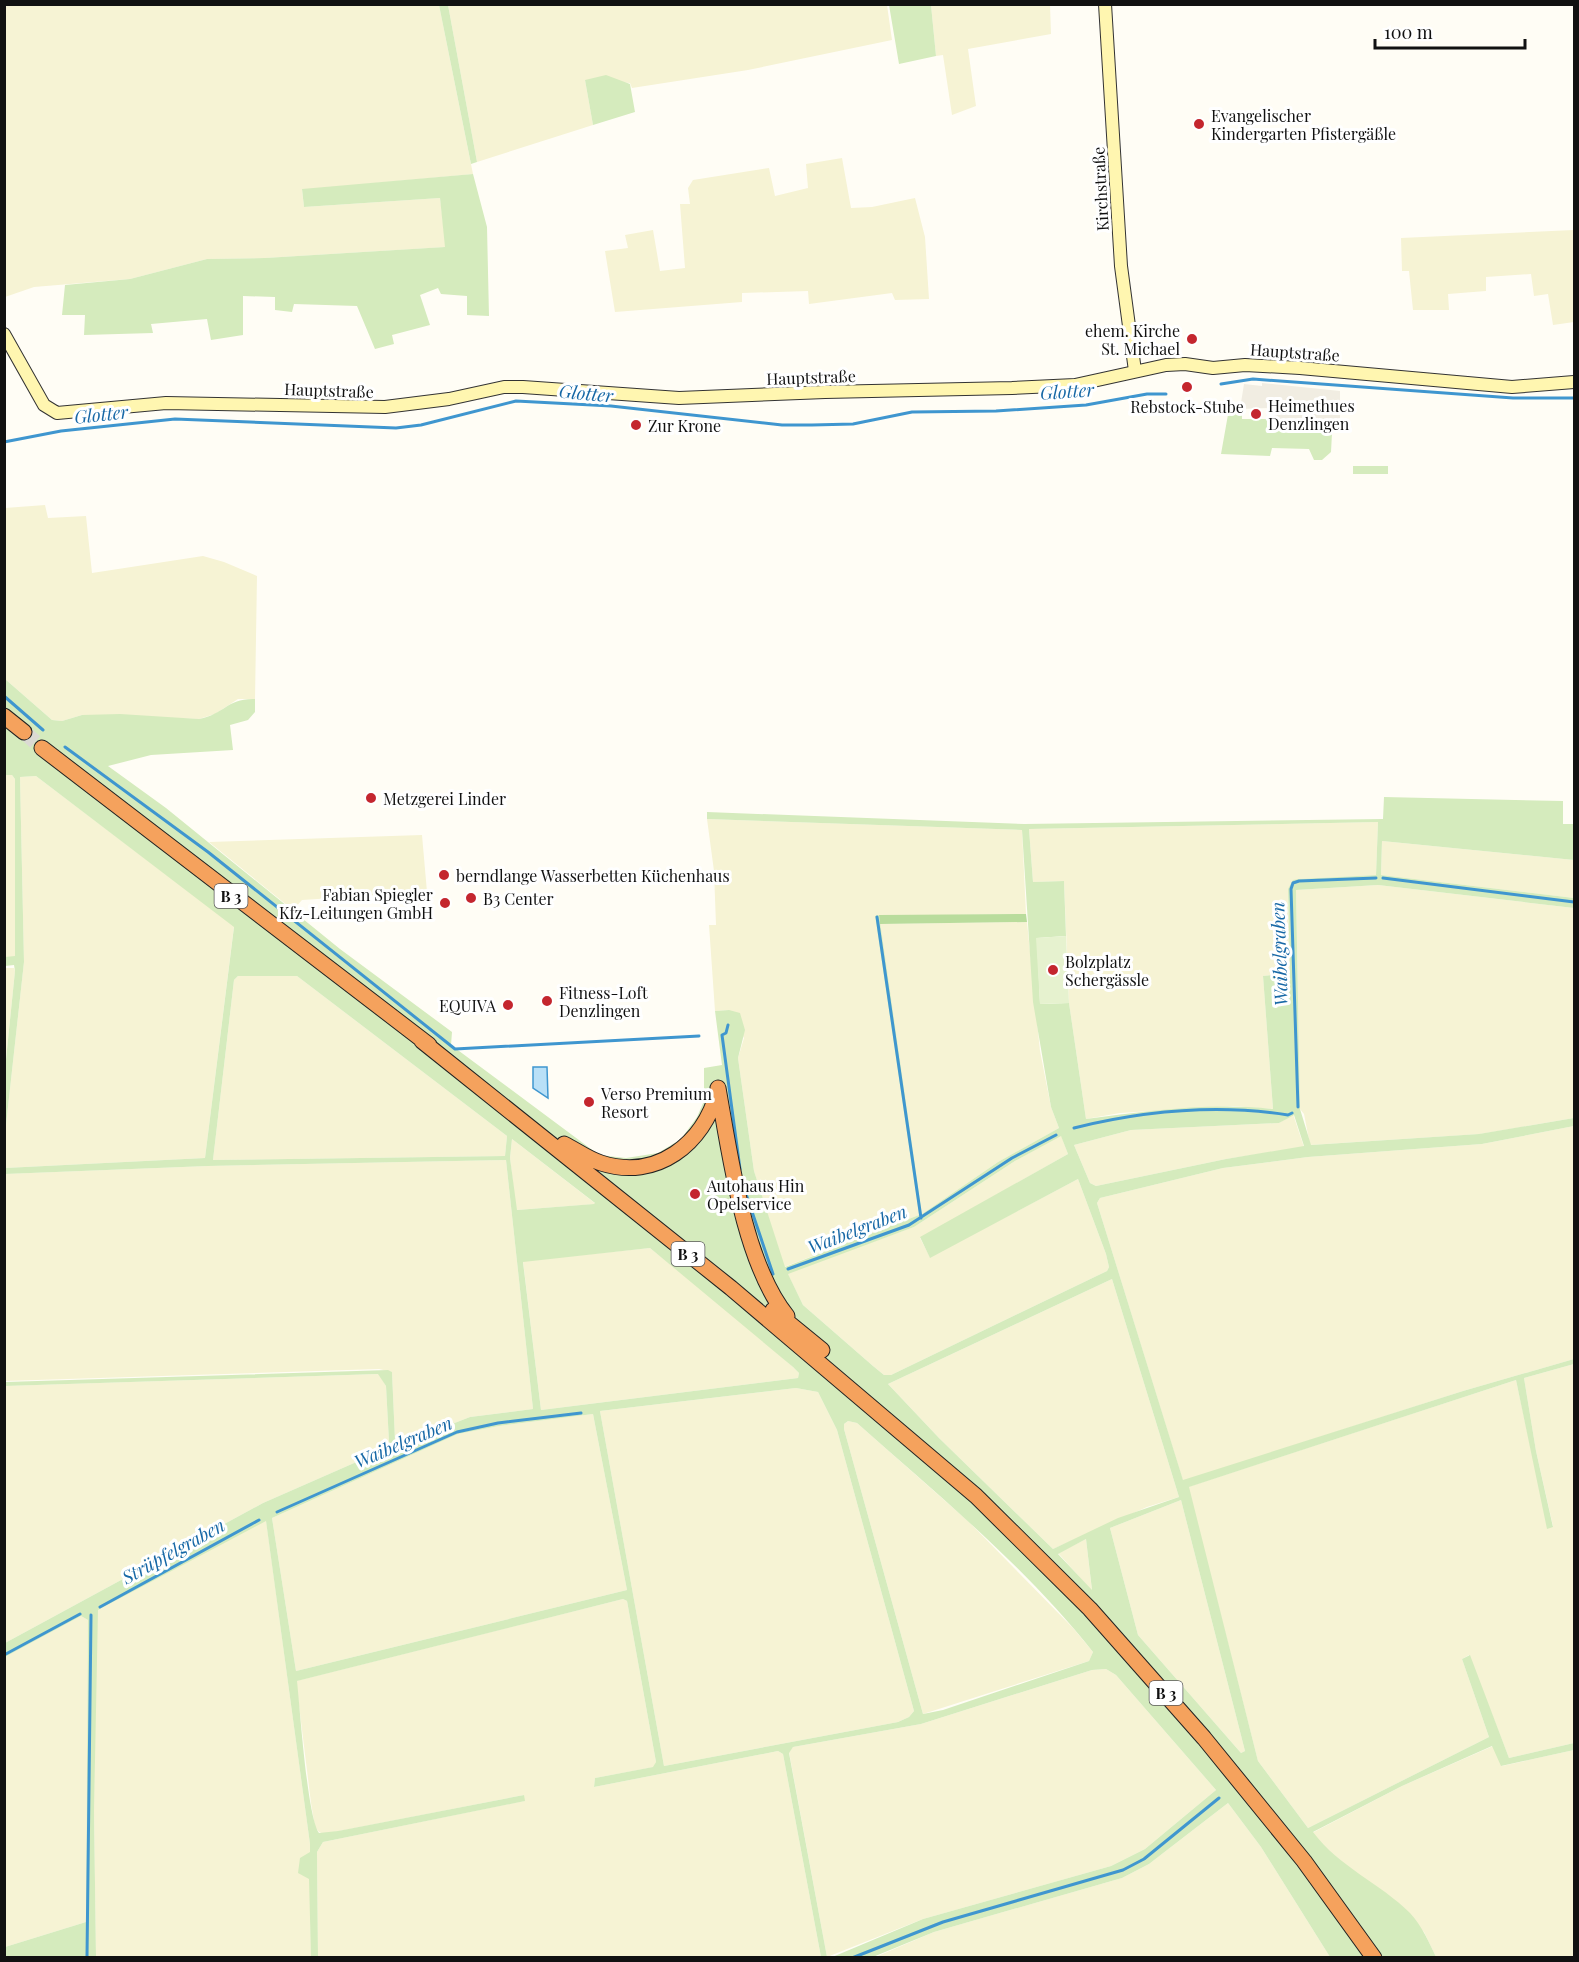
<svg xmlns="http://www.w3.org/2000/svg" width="1579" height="1962" viewBox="0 0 1579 1962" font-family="'Playfair Display',serif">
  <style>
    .farmland { fill: #f6f3d4 }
    .green { fill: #d5ebbd; fill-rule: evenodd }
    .forest { fill: #b9dc9c }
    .pitch { fill: #e6f2cf }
    .plaza { fill: #f1ede2 }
    .water { fill: #b9e0f7; stroke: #3f96cf; stroke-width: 1.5 }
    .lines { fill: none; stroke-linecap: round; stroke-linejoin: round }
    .stream { stroke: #3f96cf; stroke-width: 3 }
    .highway-tunnel { stroke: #dbdad3; stroke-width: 15; stroke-dasharray: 15 8; stroke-linecap: butt }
    .secondary-casing { stroke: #333; stroke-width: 14 }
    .highway-casing { stroke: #222; stroke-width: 17 }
    .secondary { stroke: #fff6b0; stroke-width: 12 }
    .highway { stroke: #f5a25d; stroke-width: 15 }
    .poi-dot { fill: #c4262e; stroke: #fff; stroke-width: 2 }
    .labels { text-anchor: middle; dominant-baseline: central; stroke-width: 6; stroke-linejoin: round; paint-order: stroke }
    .shield { fill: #fff; stroke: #585858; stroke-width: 1.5 }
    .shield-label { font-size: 15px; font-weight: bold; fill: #111 }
    .poi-label { font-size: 16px; fill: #111; stroke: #fff; text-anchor: start }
    .street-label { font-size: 16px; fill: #111; stroke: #fff }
    .water-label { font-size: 18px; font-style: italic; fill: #1768a6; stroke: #fff }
  </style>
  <rect width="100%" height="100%" fill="#fffdf5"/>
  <!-- farmland -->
  <path class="farmland" d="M5,5H439L473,174L302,190L304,207L440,198L446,247L265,258L207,259L130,279L34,287L5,297Z
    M448,5H887L892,40L748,70L632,88L630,83L585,80L593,125L477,162Z
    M931,5H1050L1051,34L968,49L976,106L952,115L943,55L936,56Z
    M842,158L851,208L872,207L915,198L925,237L929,299L895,300L892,293L809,304L808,291L742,293V302L615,312L605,251L628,248L625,235L653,230L660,271L685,268L680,204H690L688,188L693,180L769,168L775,196L808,188L806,164Z
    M1574,230V322L1553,325L1548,294L1534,296L1531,274L1486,277V291L1448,294L1449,310H1413L1409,271H1402L1401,238Z
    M45,505L48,518L86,516L92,573L203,556L224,562L257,576L255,699H238L215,714L199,719L82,715L62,721L52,720L5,679V508Z
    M4,775H12L15,779V957H5Z
    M36,776L234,926L205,1158L5,1168V1134L24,962L20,777Z
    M707,819L1022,830L1026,914L875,916L919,1215L784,1267L754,1171L738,1058L744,1038L729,1010L715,1011L709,925H716L714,871Z
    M1378,822L1376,875L1299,879L1288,889L1290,973L1263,976L1273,1109L1233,1106L1120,1113L1086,1119L1069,1003L1064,881L1033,882L1029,829Z
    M422,835L427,892L302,900L293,910L209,842Z
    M1382,841L1574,860V898L1381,875Z
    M1378,885L1574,908V1118L1480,1134L1310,1145L1304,1114L1300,1109L1296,890Z
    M1027,922L1040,1051L1051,1107L1059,1128L998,1162L922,1214L880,924Z
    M5,968H14L15,971L5,1069Z
    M238,976H297L507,1136L505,1156L213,1160L234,980Z
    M1293,1114L1304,1147L1226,1159L1096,1186L1090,1183L1074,1145L1131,1130L1279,1123Z
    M1574,1126V1359L1463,1391L1183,1481L1097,1203L1100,1198L1223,1168L1308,1157L1482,1144Z
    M1061,1135L1068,1154L920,1238L930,1257L1078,1179L1106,1254L1109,1267L1107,1271L891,1375H884L873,1366L803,1305L787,1273L914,1227L1015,1161Z
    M512,1139L596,1204L516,1210L510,1158Z
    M506,1160L533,1409L470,1417L398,1445L395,1440L392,1372L379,1369L5,1381L4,1174L208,1166Z
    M650,1248L742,1322L793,1367L799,1373L798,1378L541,1410L523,1261Z
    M1112,1279L1179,1497L1147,1507L1053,1549L939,1438L888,1384Z
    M1574,1364V1743L1509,1758L1469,1655L1462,1659L1489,1737L1308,1828L1258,1761L1188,1487L1516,1380L1548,1528L1553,1526L1536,1451L1524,1378Z
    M379,1374L386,1386L389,1442L386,1449L263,1503L5,1643L4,1386Z
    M796,1388L818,1392L837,1430L914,1711L909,1717L898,1722L664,1766L600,1411Z
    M593,1414L627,1590L296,1671L272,1518L458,1434L499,1426Z
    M848,1421L857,1423L969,1522L1073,1628L1093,1652L1089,1661L923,1714L844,1429V1424Z
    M1181,1500L1245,1751L1241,1753L1138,1635L1110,1528Z
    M266,1520L310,1844L311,1957L96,1958L94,1811L96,1615L98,1610Z
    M1086,1539L1092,1591L1058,1553Z
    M623,1599L627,1601L656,1762L654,1767L595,1778L594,1787L778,1751L783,1754L821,1957H318L317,1852L323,1842L524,1801V1795L324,1834L319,1832L315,1827L311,1803L296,1681Z
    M81,1616L88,1620L86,1922L5,1947V1657Z
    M1106,1669L1116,1675L1216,1790L1145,1849L1111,1866L923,1919L827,1957L789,1752L793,1747L921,1724L1092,1670Z
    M1493,1746L1502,1766L1574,1750V1957H1436L1424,1932L1335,1857L1312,1833L1402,1786Z
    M1228,1803L1261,1847L1330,1957L873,1958L934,1932L1122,1878L1149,1864Z"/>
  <!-- green -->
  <path class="green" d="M439,5H448L477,162L471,164Z
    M889,5H931L936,56L899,64Z
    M606,75L630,84L635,112L593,125L585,80Z
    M473,174L487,227L489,316L467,315V296L441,294L438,288L420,295L430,325L392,335L394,344L375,349L357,306L294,304L292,312L275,310V297L243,296V335L211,340L207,319L151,324L153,333L84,335L85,315H62L65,285L130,279L207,259L265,258L445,247L440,198L304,207L302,189Z
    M1229,409H1242V419H1268V424L1315,427V433H1332L1331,452L1322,460H1314L1309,449L1272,448L1270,456L1221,454Z
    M1353,466H1388V474H1353Z
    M5,679L52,720L62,721L82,715L120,714L199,719C225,714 227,698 255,699V712L248,720L230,725L233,750L151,755L108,766L166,808L340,949L452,1032L451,1045L599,1155L626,1158L658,1153L681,1139L697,1117L704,1101V1068L722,1065L715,1011L729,1010L740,1013L745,1030L738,1058L754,1171L785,1267L919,1215L875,916L879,915L922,1214L998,1162L1059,1128L1051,1107L1033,1002L1022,830L707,819V812L1024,824L1383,819L1384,797L1563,801V824H1574V860L1382,841L1381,875L1574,898V908L1378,885L1296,890L1300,1109L1311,1145L1479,1134L1574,1118V1126L1482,1144L1308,1157L1223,1168L1100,1198L1097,1203L1183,1480L1463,1391L1574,1359V1364L1524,1378L1536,1451L1553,1527L1547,1529L1516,1380L1189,1487L1258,1761L1308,1828L1489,1737L1462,1659L1470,1655L1509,1758L1574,1743V1750L1501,1766L1492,1746L1402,1786L1313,1832C1339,1867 1380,1883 1410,1913C1422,1926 1429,1942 1436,1957H1330L1261,1847L1228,1803L1149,1864L1122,1878L934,1932L873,1957L830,1958L923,1919L1111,1866L1145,1849L1216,1790L1116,1675L1106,1669L1092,1670L921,1724L793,1747L789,1753L827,1957H821L783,1754L778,1751L594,1787L595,1778L653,1767L656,1762L627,1601L623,1599L297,1681C300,1708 307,1816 319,1833L338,1831L524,1795L525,1801L323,1842L317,1852L318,1957H311L309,1879L298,1873L300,1858L310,1852V1844L266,1521L98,1610L94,1811L96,1957H5V1947L86,1922L88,1620L81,1616L5,1657V1643L263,1503L386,1449L389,1442L386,1386L378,1374L5,1386V1382L388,1370L392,1372L395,1440L398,1445L470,1417L533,1409L506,1160L208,1166L5,1174V1168L205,1158L234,927L36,776L20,777L24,962L5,1134V1069L15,971L14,965L5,966V957L15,956V779L12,775H5ZM1378,822L1376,875L1299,879L1293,880L1288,889L1290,973L1263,976L1273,1109C1211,1102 1147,1111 1086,1119L1069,1003L1040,1004L1037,938L1066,936L1064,881L1033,882L1029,829ZM238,976H297L507,1136L505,1156L213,1160L234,980ZM1294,1115L1304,1146L1226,1159L1096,1186L1090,1183L1074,1145L1131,1130L1279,1123ZM1061,1136L1068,1154L920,1237L930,1258L1078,1179L1106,1254L1109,1267L1107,1271L891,1375H884L873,1366L803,1305L788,1274L914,1227L1015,1161ZM512,1139L595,1203L594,1204L517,1210L510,1158ZM650,1248L793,1367L799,1373L798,1378L541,1410L523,1262ZM1112,1279L1179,1497L1118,1518L1053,1549L939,1438L888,1384ZM796,1388L818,1392L837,1430L914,1711L909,1717L898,1722L664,1766L600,1411ZM593,1414L627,1590L296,1671L272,1518L458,1434L499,1426ZM848,1421L857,1423C938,1495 1025,1566 1093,1652L1089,1661L943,1710L923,1714L844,1429V1424ZM1181,1500L1245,1751L1241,1753L1138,1635L1110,1528ZM1086,1539L1092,1590L1058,1554Z"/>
  <!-- forest -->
  <path class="forest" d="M1026,914L1027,922L880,924L879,915Z"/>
  <!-- pitch -->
  <path class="pitch" d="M1066,936L1069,1003L1040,1004L1036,938Z"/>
  <!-- plaza -->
  <path class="plaza" d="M1262,383L1340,391V419L1316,420L1315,427L1268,424L1269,408L1240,409L1244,384L1262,386Z"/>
  <!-- water -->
  <path class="water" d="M533,1067H547L548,1098L533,1088Z"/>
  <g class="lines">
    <!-- stream -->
    <path class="stream" d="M1221,384L1253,379L1513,398H1574
      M4,442L61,431L175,419L396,428L421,425L516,401L611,406L782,425H812L853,424L912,412L996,411L1086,405L1147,394H1166
      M4,696L43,730
      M65,747L208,852L455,1049L699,1036
      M1383,878L1574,902
      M877,917L921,1218
      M728,1025L726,1033L722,1035L740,1169
      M1298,1107L1291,889L1293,883L1299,881L1376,878
      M1074,1128C1143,1111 1217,1104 1288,1115L1292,1113
      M744,1188L773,1274
      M788,1269L909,1225L1012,1158L1056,1135
      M277,1512L457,1432L498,1423L581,1413
      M100,1607L259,1520
      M4,1655L80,1614
      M87,1958L91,1615
      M852,1958L943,1922L1123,1870L1144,1859L1219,1798"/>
    <!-- highway-tunnel -->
    <path class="highway-tunnel" d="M24,732L42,748"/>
    <!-- secondary casing -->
    <g class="secondary-casing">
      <path id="secondary" d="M1105,4L1121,266L1135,371
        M4,334L44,405L57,413L166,403L385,407L449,399L504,387H523L679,398L825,392L1012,388L1075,385L1166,365L1185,364L1213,368L1245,365L1300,368L1512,387L1574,382"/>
    </g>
    <!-- highway casing -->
    <g class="highway-casing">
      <path id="highway" d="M4,716L24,732
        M42,748L429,1045
        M422,1041L731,1288L976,1496L1090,1609L1204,1738L1304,1861L1374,1958
        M718,1088C730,1155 744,1263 787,1316
        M564,1144C576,1150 588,1159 601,1163C657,1181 703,1144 718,1091
        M773,1310L822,1350"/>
    </g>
    <!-- secondary -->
    <use href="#secondary" class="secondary"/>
    <!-- highway -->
    <use href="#highway" class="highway"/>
  </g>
  <!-- markers -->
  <g class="poi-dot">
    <circle cx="1199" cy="124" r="6"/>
    <circle cx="1192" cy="339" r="6"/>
    <circle cx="1187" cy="387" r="6"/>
    <circle cx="1256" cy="414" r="6"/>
    <circle cx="636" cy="425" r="6"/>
    <circle cx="371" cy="798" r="6"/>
    <circle cx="444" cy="875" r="6"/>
    <circle cx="471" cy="898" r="6"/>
    <circle cx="445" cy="903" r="6"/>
    <circle cx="1053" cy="970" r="6"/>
    <circle cx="547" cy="1001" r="6"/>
    <circle cx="508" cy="1005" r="6"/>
    <circle cx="589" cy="1102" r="6"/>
    <circle cx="695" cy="1194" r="6"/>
  </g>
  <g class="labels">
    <!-- shield labels -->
    <g class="shield">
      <rect x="214.5" y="884" width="33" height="24" rx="4.5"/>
      <rect x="671.5" y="1242" width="33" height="24" rx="4.5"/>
      <rect x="1149.5" y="1681" width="33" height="24" rx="4.5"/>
    </g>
    <g class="shield-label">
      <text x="231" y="896">B 3</text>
      <text x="688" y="1254">B 3</text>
      <text x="1166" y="1693">B 3</text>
    </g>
    <!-- poi labels -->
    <g class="poi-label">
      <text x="1211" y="115">Evangelischer<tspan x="1211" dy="18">Kindergarten Pfistergäßle</tspan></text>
      <text x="1180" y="330" text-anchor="end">ehem. Kirche<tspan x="1180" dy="18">St. Michael</tspan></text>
      <text x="1268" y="405">Heimethues<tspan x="1268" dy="18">Denzlingen</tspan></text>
      <text x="1187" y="406" text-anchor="middle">Rebstock-Stube</text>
      <text x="648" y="425">Zur Krone</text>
      <text x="383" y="798">Metzgerei Linder</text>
      <text x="456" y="875">berndlange Wasserbetten Küchenhaus</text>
      <text x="433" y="894" text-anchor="end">Fabian Spiegler<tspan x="433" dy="18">Kfz-Leitungen GmbH</tspan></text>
      <text x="483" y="898">B3 Center</text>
      <text x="1065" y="961">Bolzplatz<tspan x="1065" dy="18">Schergässle</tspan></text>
      <text x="559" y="992">Fitness-Loft<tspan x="559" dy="18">Denzlingen</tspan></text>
      <text x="496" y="1005" text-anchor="end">EQUIVA</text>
      <text x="601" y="1093">Verso Premium<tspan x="601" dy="18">Resort</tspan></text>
      <text x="707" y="1185">Autohaus Hin<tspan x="707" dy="18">Opelservice</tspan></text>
    </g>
    <!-- street labels -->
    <g class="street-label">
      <text transform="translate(1100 189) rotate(-93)">Kirchstraße</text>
      <text transform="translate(1295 352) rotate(4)">Hauptstraße</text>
      <text transform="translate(811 377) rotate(-2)">Hauptstraße</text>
      <text transform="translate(329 390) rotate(2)">Hauptstraße</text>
    </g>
    <!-- water labels -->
    <g class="water-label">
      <text transform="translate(1067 391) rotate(-4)">Glotter</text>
      <text transform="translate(586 393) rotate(5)">Glotter</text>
      <text transform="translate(101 414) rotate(-6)">Glotter</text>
      <text transform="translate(1279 954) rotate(-92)">Waibelgraben</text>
      <text transform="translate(857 1229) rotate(-21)">Waibelgraben</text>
      <text transform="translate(403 1442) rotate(-23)">Waibelgraben</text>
      <text transform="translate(173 1551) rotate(-29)">Strüpfelgraben</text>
    </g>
  </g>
  <!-- border -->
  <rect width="1579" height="1962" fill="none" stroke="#111111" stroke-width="12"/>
  <!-- scale -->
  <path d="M1375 39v9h150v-9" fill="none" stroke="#111111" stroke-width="3"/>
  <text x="1384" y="39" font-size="18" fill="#111111" stroke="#ffffff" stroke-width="4.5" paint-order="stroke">100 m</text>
</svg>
